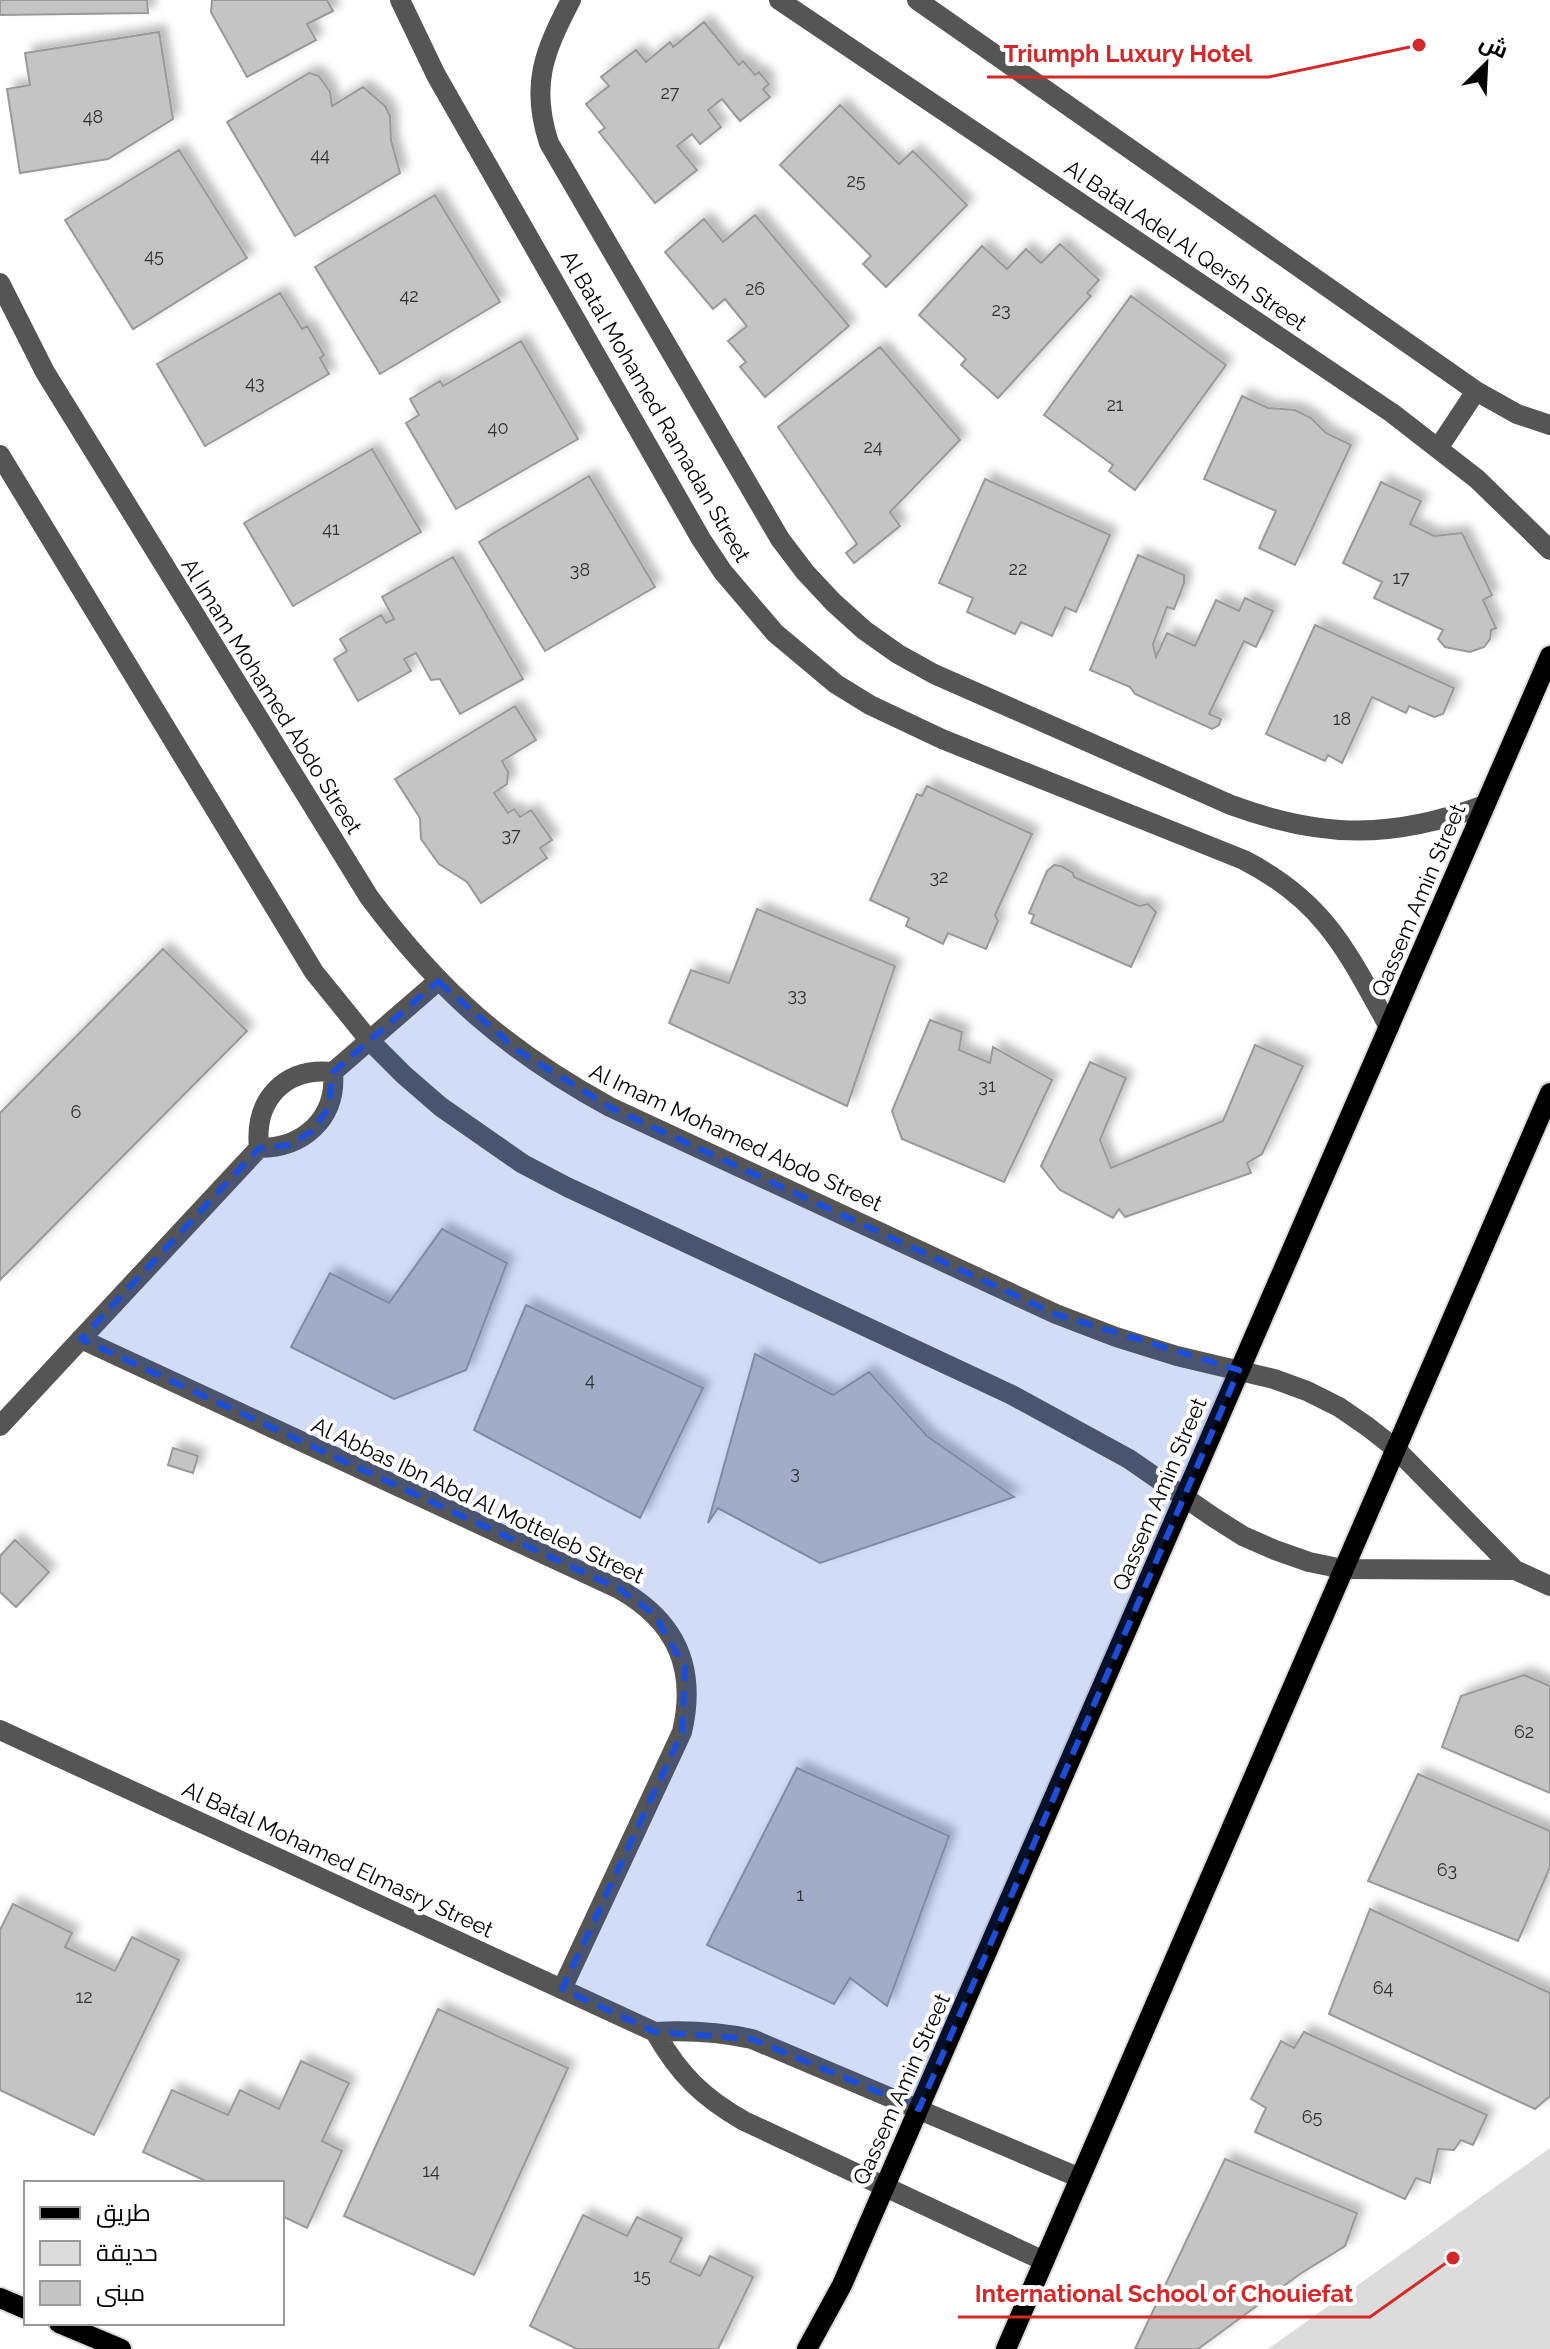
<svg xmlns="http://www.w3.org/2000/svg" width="1550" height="2349" viewBox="0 0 1550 2349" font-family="Raleway,Cairo,sans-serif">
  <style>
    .green { fill: #dcdcdc }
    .building { fill: #c4c4c4; stroke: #999; stroke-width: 2; filter: url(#shadow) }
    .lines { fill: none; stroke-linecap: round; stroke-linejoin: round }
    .major-casing { stroke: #dbdbdb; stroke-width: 24 }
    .minor { stroke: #555; stroke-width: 20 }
    .major { stroke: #000; stroke-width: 20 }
    .marked { fill: #1d4ed8; fill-opacity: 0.2; stroke: #1d4ed8; stroke-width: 6; stroke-dasharray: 16 10; stroke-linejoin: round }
    .labels { text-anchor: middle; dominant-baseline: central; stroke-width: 8; stroke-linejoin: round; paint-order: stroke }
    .number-label { font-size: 18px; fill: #313131 }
    .street-label { font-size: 22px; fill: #000; stroke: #fff }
    .leader { fill: none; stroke: #d62828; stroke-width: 3 }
    .callout-dot { fill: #d62828; stroke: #fff; stroke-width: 3 }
    .callout-label { font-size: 24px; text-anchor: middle; font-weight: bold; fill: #d62828; stroke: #fff; stroke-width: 8; stroke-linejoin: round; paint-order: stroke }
  </style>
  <defs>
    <filter id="shadow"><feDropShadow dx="7" dy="-7" stdDeviation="4" flood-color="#0004"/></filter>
  </defs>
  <rect width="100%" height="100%" fill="#fff"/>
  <!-- green -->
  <path class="green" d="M1550,2148V2349H1268Z"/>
  <!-- building -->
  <path class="building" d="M0,0H147L148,13L0,15Z
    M212,0H327L333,11L307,24L316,40L247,77L211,12Z
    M704,22L739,65L743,61L755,75L759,72L769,84L763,89L770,97L740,121L722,99L708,110L721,127L700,144L692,134L677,146L697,170L655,203L599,132L605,128L586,104L609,86L601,77L636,50L646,62L670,42L673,47Z
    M159,32L173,119L108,159L20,173L7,89L30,85L25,53Z
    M309,73L319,76L330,92L332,106L363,87L385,106L390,116L391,140L400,173L295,236L227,122Z
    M840,105L899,164L913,151L967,205L886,287L863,264L871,256L780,165Z
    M179,150L247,258L133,329L65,220Z
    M435,195L500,302L380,374L315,267Z
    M755,215L849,326L765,397L740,367L746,362L728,341L747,326L725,299L713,309L665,252L704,219L723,242Z
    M1060,244L1099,280L1087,293L1091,296L998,398L961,365L966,359L919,315L982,246L1007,269L1026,249L1041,263Z
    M280,293L302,329L307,326L324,355L320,358L329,374L205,446L157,364Z
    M1131,296L1226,365L1135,490L1109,471L1113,465L1044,415Z
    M521,341L578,439L456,509L406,423L419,415L410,399L440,381L443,386Z
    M880,347L960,440L890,512L900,526L854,563L846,553L857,544L778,427Z
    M1242,396L1268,408L1295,410L1311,418L1326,433L1351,445L1295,565L1259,548L1276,511L1204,479Z
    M372,449L421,532L293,606L244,523Z
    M589,476L655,587L545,651L479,542Z
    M985,479L1110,535L1076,612L1065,607L1052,636L1021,622L1015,634L967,612L973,598L939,583Z
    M1381,482L1421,501L1410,524L1434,536L1462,533L1492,595L1483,600L1496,628L1491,630L1490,639L1484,647L1470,652L1445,647L1438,639L1443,630L1374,598L1382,582L1343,563Z
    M1138,555L1184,575V583L1174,609L1167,607L1153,644L1156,657L1167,633L1195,646L1216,600L1239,611L1245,598L1273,611L1256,647L1244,641L1209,714L1221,719L1219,725L1212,729L1135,694L1130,687L1090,670Z
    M453,557L523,679L460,714L440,679L431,680L416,653L404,659L411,671L358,701L334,659L347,651L340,639L381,615L386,623L394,619L382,597Z
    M1315,625L1454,688L1443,714L1434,717L1409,706L1406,713L1372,697L1342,763L1328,755L1325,761L1266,734Z
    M515,706L536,740L502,761L508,772L507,784L494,793L508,813L514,809L520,817L531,810L552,840L540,848L547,858L481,903L467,882L439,864L421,839L420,818L395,779Z
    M927,786L1032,834L995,915L998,921L986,949L948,933L943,944L906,926L909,918L870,900L917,794L922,796Z
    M1054,865L1061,866L1073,873L1074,877L1139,906L1148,904L1156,912L1131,967L1031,923L1034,915L1029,913L1047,871Z
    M757,909L895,966L847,1106L669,1023L691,970L729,983Z
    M163,949L247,1031L0,1280V1113Z
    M930,1020L962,1032L959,1050L990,1063L993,1047L1052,1080L1004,1182L902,1139L892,1111Z
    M1255,1045L1303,1066L1262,1154L1247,1163L1251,1173L1125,1217L1119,1209L1113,1218L1060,1190L1041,1166L1090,1062L1126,1078L1100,1140L1111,1168L1223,1121Z
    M442,1229L507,1263L466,1370L394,1399L291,1347L330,1273L389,1303Z
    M526,1305L703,1388L640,1518L474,1430Z
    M755,1354L833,1395L869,1372L927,1436L1014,1497L820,1563L718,1508L708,1523Z
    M173,1448L198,1456L193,1473L168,1465Z
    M15,1540L49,1572L16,1607L0,1592V1556Z
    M1524,1675L1550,1686V1793L1442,1747L1461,1696Z
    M797,1768L949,1836L887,2006L850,1978L834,2004L707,1945Z
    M1418,1774L1550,1831V1867L1518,1941L1368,1881Z
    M13,1904L72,1933L65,1947L115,1971L132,1937L179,1960L94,2135L0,2090V1930Z
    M1370,1909L1550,1993V2096L1535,2109L1329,2014Z
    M438,2009L568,2068L474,2275L344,2216Z
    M1304,2032L1487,2115L1473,2145L1461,2140L1454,2150L1438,2149L1430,2183L1416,2178L1405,2199L1255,2132L1266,2108L1251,2099L1281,2041L1294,2048Z
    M301,2061L349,2083L322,2141L342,2151L307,2228L282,2216V2183H210L143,2152L172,2090L228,2115L240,2090L279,2109Z
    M1225,2159L1357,2213L1345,2246L1300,2274L1198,2349H1135Z
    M583,2215L627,2236L637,2217L682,2238L670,2262L700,2276L710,2256L753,2277L718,2349H577L530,2326Z"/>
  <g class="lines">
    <!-- major casing -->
    <g class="major-casing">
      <path id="major" d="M0,2298L26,2309
        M59,2323L121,2349
        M807,2349L842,2285L1550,656
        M1006,2349L1550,1093"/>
    </g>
    <!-- minor -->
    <path class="minor" d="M400,0L436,75L701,539L723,572L775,633L836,684L870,705L942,739L1244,860C1325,902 1347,951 1389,1027
      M571,0C544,52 530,85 549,143L780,539L805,572L833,602L864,630L898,654L934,674L1231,805C1324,839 1393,839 1485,805
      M779,0L1392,413L1477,479L1550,550
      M917,0L1476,391L1517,414L1550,425
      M0,283L45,372L369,897C440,992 506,1050 610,1107L1056,1314L1116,1337L1177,1356L1274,1379L1307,1391L1339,1407L1368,1427L1396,1449L1515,1570L1550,1586
      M1439,447L1476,391
      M0,455L314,972L369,1040L404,1075L441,1107L523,1164L567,1187L1012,1395L1129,1459L1213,1517L1243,1536L1275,1550L1309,1562L1343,1569L1515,1570
      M259,1148C254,1100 284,1067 333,1072L438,981
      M81,1339L619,1589C676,1621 697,1668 682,1732L562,1989
      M0,1426L259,1148C304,1148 337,1118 333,1072
      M0,1730L655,2032C689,2030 719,2032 752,2039L1080,2178
      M655,2032C679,2074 702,2097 744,2121L1044,2261"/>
    <!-- major -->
    <use href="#major" class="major"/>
  </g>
  <!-- marked area -->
  <path class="marked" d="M438,981L519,1051L610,1107L1056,1314L1239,1370L919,2109L752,2039L655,2032L562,1989L682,1732L685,1668L654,1614L619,1589L81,1339L259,1148L288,1145L312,1131L328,1108L333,1072Z"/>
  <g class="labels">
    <!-- number labels -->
    <g class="number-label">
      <text x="670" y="92">27</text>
      <text x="93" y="116">48</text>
      <text x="320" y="154">44</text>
      <text x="856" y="180">25</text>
      <text x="154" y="255">45</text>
      <text x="755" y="288">26</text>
      <text x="409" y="295">42</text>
      <text x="1001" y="309">23</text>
      <text x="255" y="382">43</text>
      <text x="1115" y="404">21</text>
      <text x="498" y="427">40</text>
      <text x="873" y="446">24</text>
      <text x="331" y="528">41</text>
      <text x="1018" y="568">22</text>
      <text x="580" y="569">38</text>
      <text x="1401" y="577">17</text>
      <text x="1342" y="718">18</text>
      <text x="511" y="834">37</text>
      <text x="939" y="876">32</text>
      <text x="797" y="994">33</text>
      <text x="987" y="1085">31</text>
      <text x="76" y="1111">6</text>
      <text x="590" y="1379">4</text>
      <text x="795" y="1472">3</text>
      <text x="1524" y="1731">62</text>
      <text x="1447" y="1869">63</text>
      <text x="800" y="1894">1</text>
      <text x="1383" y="1987">64</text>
      <text x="84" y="1996">12</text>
      <text x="1312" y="2116">65</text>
      <text x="431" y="2170">14</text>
      <text x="642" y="2275">15</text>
    </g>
    <!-- street labels -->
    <g class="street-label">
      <text transform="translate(1186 245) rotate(34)">Al Batal Adel Al Qersh Street</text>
      <text transform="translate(656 406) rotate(60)">Al Batal Mohamed Ramadan Street</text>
      <text transform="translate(272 696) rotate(58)">Al Imam Mohamed Abdo Street</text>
      <text transform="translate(1418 900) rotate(-67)">Qassem Amin Street</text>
      <text transform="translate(736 1137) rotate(25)">Al Imam Mohamed Abdo Street</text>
      <text transform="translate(1159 1494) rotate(-67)">Qassem Amin Street</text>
      <text transform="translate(478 1500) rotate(25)">Al Abbas Ibn Abd Al Motteleb Street</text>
      <text transform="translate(338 1859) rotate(25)">Al Batal Mohamed Elmasry Street</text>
      <text transform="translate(901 2089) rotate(-66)">Qassem Amin Street</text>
    </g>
  </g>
  <!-- callouts -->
  <path class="leader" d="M1419 45L1269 77H987M1453 2258L1370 2317H958"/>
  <g class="callout-dot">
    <circle cx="1419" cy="45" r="8"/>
    <circle cx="1453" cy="2258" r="8"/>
  </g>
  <g class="callout-label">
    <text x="1128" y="62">Triumph Luxury Hotel</text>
    <text x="1164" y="2302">International School of Chouiefat</text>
  </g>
  <!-- legend -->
  <rect x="24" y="2181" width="260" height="144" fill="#ffffff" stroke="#999999" stroke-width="2"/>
  <rect x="40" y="2207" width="40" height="12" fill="#000000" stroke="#999999" stroke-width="2"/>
  <text x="96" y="2221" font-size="24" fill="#000000">طريق</text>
  <rect x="40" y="2241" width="40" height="24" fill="#dcdcdc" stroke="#999999" stroke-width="2"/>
  <text x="96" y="2261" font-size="24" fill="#000000">حديقة</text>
  <rect x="40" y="2281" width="40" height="24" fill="#c4c4c4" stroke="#999999" stroke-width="2"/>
  <text x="96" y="2301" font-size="24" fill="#000000">مبنى</text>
  <!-- north arrow -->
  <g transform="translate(1486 64) rotate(24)" stroke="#ffffff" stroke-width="6" paint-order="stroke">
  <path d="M0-6L14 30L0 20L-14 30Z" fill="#000000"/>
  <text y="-12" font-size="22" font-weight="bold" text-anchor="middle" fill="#000000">ش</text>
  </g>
</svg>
